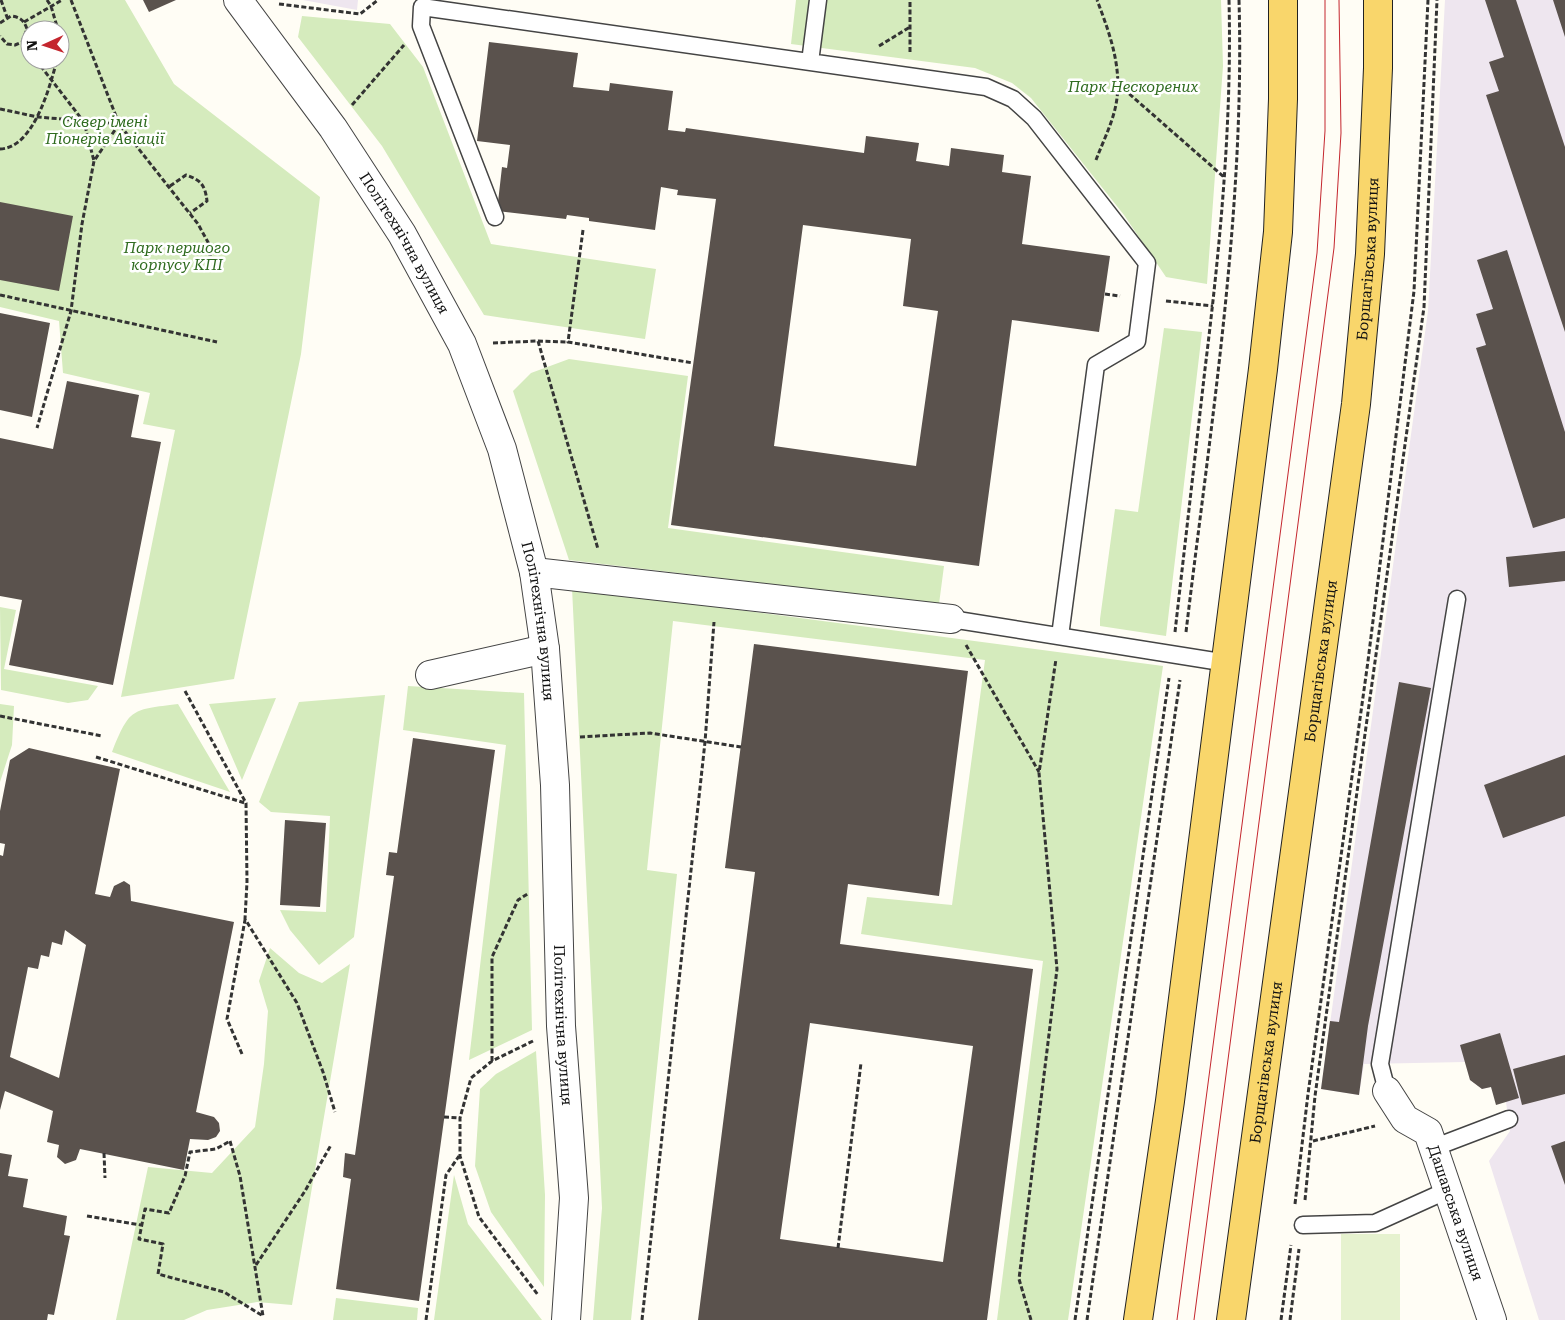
<svg xmlns="http://www.w3.org/2000/svg" width="1565" height="1320" viewBox="0 0 1565 1320" font-family="'Roboto Serif',serif">
  <style>
    .industrial { fill: #eee6ef }
    .green { fill: #d5ebbd; fill-rule: evenodd }
    .pitch { fill: #e6f2cf }
    .building { fill: #5a524d; fill-rule: evenodd }
    .lines { fill: none; stroke-linecap: round; stroke-linejoin: round }
    .lane-casing { stroke: #444; stroke-width: 19 }
    .street-casing { stroke: #444; stroke-width: 30 }
    .primary-casing { stroke: #222; stroke-width: 30 }
    .path { stroke: #333; stroke-width: 3; stroke-dasharray: 5 2.5; stroke-linecap: butt }
    .lane { stroke: #fff; stroke-width: 16 }
    .street { stroke: #fff; stroke-width: 28 }
    .primary { stroke: #f9d66b; stroke-width: 28 }
    .tram { stroke: #c4262e; stroke-width: 1 }
    .labels { text-anchor: middle; dominant-baseline: central; stroke-width: 5; stroke-linejoin: round; paint-order: stroke }
    .park-label { font-size: 15px; font-style: italic; fill: #2f6b1f; stroke: #fff }
    .street-label { font-size: 15px; fill: #111; stroke: #fff }
  </style>
  <rect width="100%" height="100%" fill="#fffdf5"/>
  <!-- industrial -->
  <path class="industrial" d="M303,0H358L357,10Z
    M1445,0H1565V1320H1539L1489,1161L1510,1131L1506,1102L1491,1087L1482,1089L1470,1080L1465,1062L1364,1064L1359,1095L1321,1089L1428,311Z"/>
  <!-- green -->
  <path class="green" d="M0,0H125L174,84L320,197L301,354L234,679L121,697L175,430L143,424L150,393L63,373L59,321L0,307ZM30,30H60V60H30Z
    M796,0H1221L1223,66L1207,284L1166,277L1124,215L1031,98L1012,83L975,68L791,44Z
    M302,16L390,24L423,67L491,244L656,269L645,339L484,315L382,146L298,37Z
    M1164,328L1202,332L1166,636L1100,626V619L1115,509L1138,512Z
    M569,359L688,376L668,528L944,566L939,604L569,560L513,391L531,373Z
    M572,588L1163,666L1068,1320H997L1043,961L861,934L867,897L952,905L985,660L673,621L647,870L677,874L631,1320H593L602,1208Z
    M0,607L16,610L4,669L98,686L88,700L68,703L1,690Z
    M408,686L524,693L532,1030L469,1060L506,745L403,730Z
    M385,695L354,937L319,965L290,930L280,910L326,912L330,816L271,812L259,802L299,702Z
    M276,698L242,780L209,704Z
    M0,704L14,706L12,745L0,782Z
    M178,704L230,792L112,752C130,707 132,710 178,704Z
    M270,948L299,973L322,983L350,964L292,1305L257,1302L207,1310L184,1320H116L148,1167L212,1173L255,1127L264,1064L268,1011L259,981Z
    M536,1051L545,1195L544,1287L491,1212L475,1166L480,1089L496,1074Z
    M454,1175L468,1224L542,1320H434Z
    M336,1298L418,1308L417,1320H333Z"/>
  <!-- pitch -->
  <path class="pitch" d="M1341,1234H1400V1320H1341Z"/>
  <!-- building -->
  <path class="building" d="M143,0H176L149,12Z
    M1485,0H1516L1565,147V332L1486,95L1499,91L1489,62L1504,57Z
    M1553,0H1565V37Z
    M489,42L578,53L573,87L609,91L610,83L673,91L668,130L685,132L686,128L864,153L866,136L919,143L916,161L949,166L951,148L1004,155L1002,172L1031,176L1022,244L1110,256L1099,332L1012,320L979,566L671,525L716,199L677,195L678,190L661,187L655,230L589,221V218L567,215L566,219L497,211L502,167L507,168L510,145L477,141ZM803,225L911,239L903,306L938,311L916,466L774,446Z
    M0,202L73,216L59,291L0,280Z
    M1507,250L1565,432V518L1533,528L1476,348L1486,345L1476,314L1493,309L1477,260Z
    M0,313L50,323L32,417L0,410Z
    M67,381L139,395L131,437L161,442L113,685L9,665L22,600L0,596V438L53,449Z
    M1565,551V581L1509,587L1506,557Z
    M754,644L968,671L939,896L848,884L840,944L1033,969L987,1320H698L755,872L725,868ZM810,1023L973,1046L943,1262L780,1239Z
    M1399,682L1431,688L1368,1026L1359,1095L1321,1089L1330,1021L1339,1022Z
    M413,738L495,750L419,1301L336,1289L351,1179L343,1177L345,1153L355,1155L394,876L386,875L389,852L397,853Z
    M29,748L120,769L95,894L110,897L114,886L124,881L130,885L131,901L234,922L196,1112L214,1117L219,1123L220,1131L216,1137L208,1140L190,1139L184,1170L80,1149L76,1160L65,1164L57,1157L59,1145L47,1142L53,1111L5,1091L0,1110V855L3,856L5,844L0,843V811L10,760ZM65,930L86,945L59,1078L10,1057L28,967L38,969L41,955L49,957L52,942L62,945Z
    M1565,755V816L1503,838L1484,785Z
    M285,820L326,823L320,907L280,905Z
    M1500,1033L1519,1098L1496,1105L1491,1087L1482,1089L1470,1080L1460,1045Z
    M1565,1055V1094L1522,1105L1513,1069Z
    M1565,1141V1185L1551,1146Z
    M0,1153L12,1155L8,1176L28,1179L23,1207L67,1216L64,1235L70,1236L54,1315L48,1314L47,1320H0Z"/>
  <g class="lines">
    <!-- lane casing -->
    <g class="lane-casing">
      <path id="lane" d="M810,62L818,0
        M495,217L421,26L422,7L986,87L1013,99L1034,118L1147,263L1137,341L1096,365L1060,636
        M951,619L1227,663
        M1387,1091L1380,1064L1457,599
        M1433,1148L1509,1119
        M1303,1225L1375,1223L1448,1190"/>
    </g>
    <!-- street casing -->
    <g class="street-casing">
      <g id="street">
        <path id="s1" d="M238,0L333,128L402,234L462,344L502,449L534,572L545,649L555,785L561,1026L574,1198L566,1320"/>
        <path d="M534,572L951,619"/>
        <path d="M430,675L545,649"/>
        <path id="s2" d="M1387,1091L1405,1119L1428,1132L1492,1320"/>
      </g>
    </g>
    <!-- primary casing -->
    <g class="primary-casing">
      <g id="primary">
        <path d="M1138,1320L1170,1101L1263,369L1278,232L1283,99V0"/>
        <path id="s3" d="M1231,1320L1356,404L1370,254L1378,68V0"/>
      </g>
    </g>
    <!-- path -->
    <path class="path" d="M1,0L7,17
      M47,0L51,6L58,30
      M71,0L119,124L198,224L209,244L210,256
      M279,4L360,14L378,0
      M24,22L62,0
      M0,23L11,16C20,17 24,20 27,29L22,42L15,45L7,44L0,36
      M22,42L30,52
      M879,46L910,27
      M910,52V0
      M36,60L84,122L94,161
      M1118,84L1224,177
      M352,105L404,45
      M0,109L38,117L119,124L94,161L82,224L71,311L37,428
      M0,149C34,148 50,86 57,60
      M1096,160C1102,144 1111,126 1115,109C1124,72 1110,34 1097,0
      M170,186L186,175C201,180 205,185 207,201L190,213
      M583,230L568,342L693,363
      M1105,294L1120,296
      M0,295L217,342
      M1166,301L1213,306
      M538,341L598,549
      M493,343L538,341L568,342
      M1175,632C1185,544 1195,457 1205,369C1220,247 1232,123 1229,0
      M1186,632C1211,422 1245,211 1239,0
      M966,645L1039,772
      M185,691L246,803L247,882L245,919L297,1003L323,1072L335,1112
      M0,716L102,736
      M580,737L650,733L741,747
      M96,757L245,803
      M533,1041L492,1061L471,1078L460,1118V1156L479,1217L538,1295
      M242,1054L227,1019L245,920
      M492,1061V957L518,900L529,893
      M444,1117L460,1118
      M230,1141L240,1176L263,1316L224,1292L158,1274L163,1244L139,1239L145,1209L169,1213L185,1176L190,1152L216,1149Z
      M1313,1141L1375,1126
      M104,1153L105,1178
      M1305,1200L1315,1096L1424,307L1437,0
      M1295,1204L1308,1094L1368,661L1414,291L1428,0
      M87,1216L141,1225
      M838,1248L861,1063
      M256,1265L305,1191L331,1145
      M426,1320L446,1175L459,1156
      M642,1320L705,742L714,622
      M1031,1320L1019,1279L1057,969L1039,773L1056,659
      M1075,1320L1169,678
      M1087,1320L1180,680
      M1281,1320L1291,1245
      M1290,1320L1299,1249"/>
    <!-- lane -->
    <use href="#lane" class="lane"/>
    <!-- street -->
    <use href="#street" class="street"/>
    <!-- primary -->
    <use href="#primary" class="primary"/>
    <!-- tram -->
    <path class="tram" d="M1177,1320L1317,253L1325,131V0
      M1194,1320L1334,248L1341,133L1339,0"/>
  </g>
  <g class="labels">
    <!-- park labels -->
    <g class="park-label">
      <text x="1133" y="87">Парк Нескорених</text>
      <text x="105" y="122">Сквер імені<tspan x="105" dy="17">Піонерів Авіації</tspan></text>
      <text x="177" y="248">Парк першого<tspan x="177" dy="17">корпусу КПІ</tspan></text>
    </g>
    <!-- street labels -->
    <g class="street-label">
      <text stroke="none"><textPath href="#s1" startOffset="295">Політехнічна вулиця</textPath></text>
      <text stroke="none"><textPath href="#s3" startOffset="1070">Борщагівська вулиця</textPath></text>
      <text stroke="none"><textPath href="#s1" startOffset="700">Політехнічна вулиця</textPath></text>
      <text stroke="none"><textPath href="#s3" startOffset="665">Борщагівська вулиця</textPath></text>
      <text stroke="none"><textPath href="#s1" startOffset="1105">Політехнічна вулиця</textPath></text>
      <text stroke="none"><textPath href="#s3" startOffset="260">Борщагівська вулиця</textPath></text>
      <text stroke="none"><textPath href="#s2" startOffset="145">Дашавська вулиця</textPath></text>
    </g>
  </g>
  <!-- north arrow -->
  <g transform="translate(45 45) rotate(267)"><circle r="24" fill="#ffffff" stroke="#a0a0a0"/>
  <path d="M0-4L9 19L0 12L-9 19Z" fill="#c4262e"/>
  <text y="-8" font-size="14" font-weight="bold" text-anchor="middle" fill="#111111">N</text>
  </g>
</svg>
